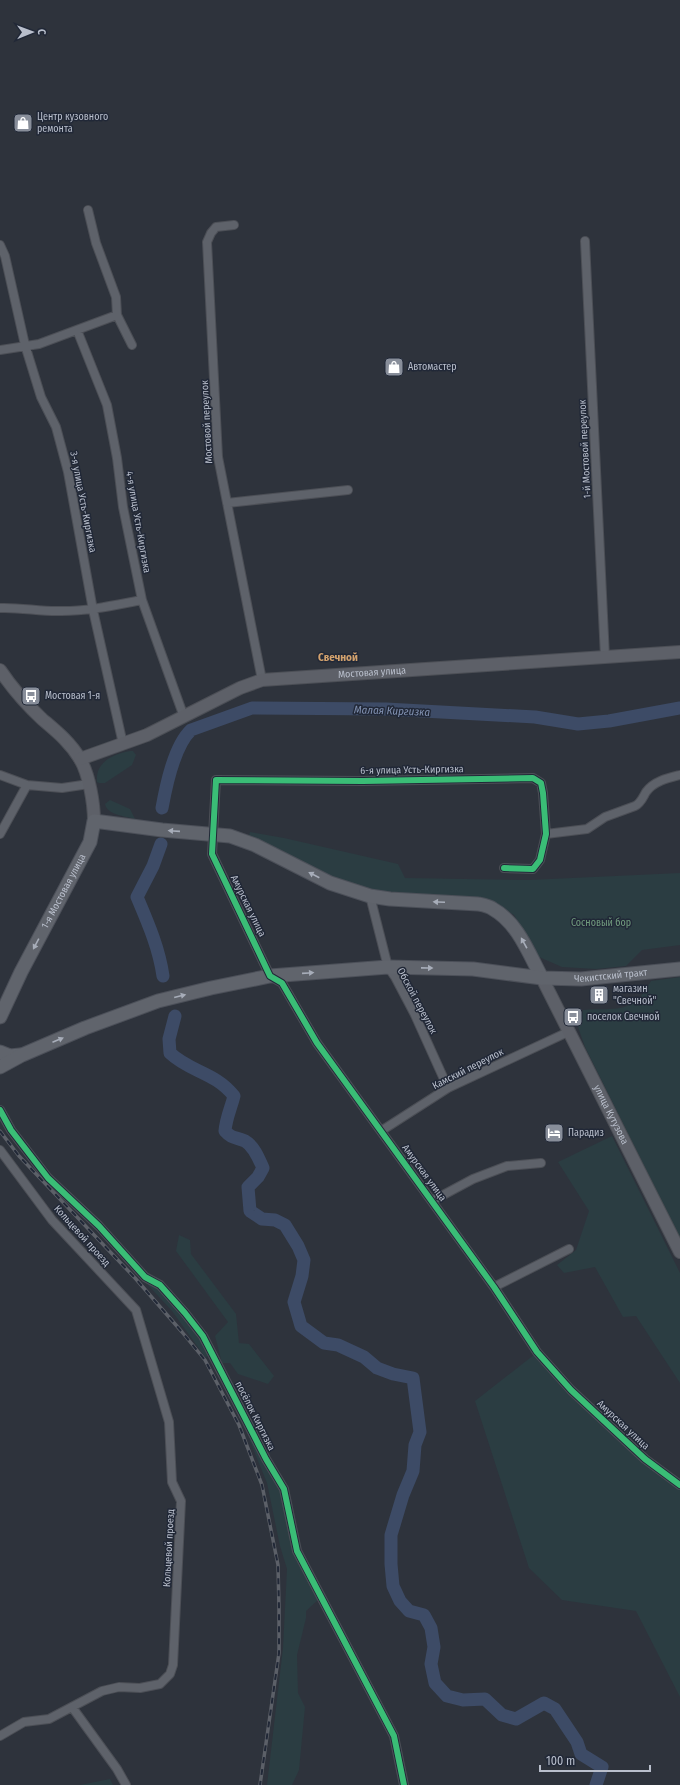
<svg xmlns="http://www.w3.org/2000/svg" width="680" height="1785" viewBox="0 0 680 1785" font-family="'Fira Sans Condensed',sans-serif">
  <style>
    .green { fill: #2b3d42 }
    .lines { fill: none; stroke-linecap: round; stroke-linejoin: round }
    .river { stroke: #3d4b66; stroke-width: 13 }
    .street-casing { stroke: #4c4f56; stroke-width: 10 }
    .secondary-casing { stroke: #4c4f56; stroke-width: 14 }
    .primary-casing { stroke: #4c5059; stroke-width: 15 }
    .street { stroke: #5e626a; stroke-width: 8 }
    .secondary { stroke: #5d6068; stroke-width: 12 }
    .primary { stroke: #60646c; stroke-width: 13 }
    .rail-casing { stroke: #5c6068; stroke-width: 3.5 }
    .rail { stroke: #212837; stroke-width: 2; stroke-dasharray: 6; stroke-linecap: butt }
    .cycleway-casing { stroke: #212837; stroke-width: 8 }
    .cycleway { stroke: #3abd76; stroke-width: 6 }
    .oneway { fill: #a7adb9 }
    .labels { text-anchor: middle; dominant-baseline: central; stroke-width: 3; stroke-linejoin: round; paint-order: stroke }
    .poi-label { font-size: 10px; fill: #b9bfcc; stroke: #212837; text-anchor: start }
    .street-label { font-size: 10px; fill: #b9bfcc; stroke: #212837 }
    .park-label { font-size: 10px; fill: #719c7e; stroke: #212837 }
    .neighbourhood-label { font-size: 11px; font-weight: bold; fill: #d3a26d; stroke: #212837 }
    .water-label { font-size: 11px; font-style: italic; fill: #8292b2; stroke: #212837 }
  </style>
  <rect width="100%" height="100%" fill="#2e333c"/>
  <!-- green -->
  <path class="green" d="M130,751H133L136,755L132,765L105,783H99L97,782C95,762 113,754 130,751Z
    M110,800L130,809L135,819C125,816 107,815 105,804Z
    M250,832L284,838L398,864L405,878L529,880L680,873V945L642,950L626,966L596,969L562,967L539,957L514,915L497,904L389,896L332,880L248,839Z
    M680,977V1238L585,1047L578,1027L583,1010C618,1007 631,1016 651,981Z
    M612,1136L680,1273V1383L636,1316L623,1317L595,1267L564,1273L557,1265L576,1250L589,1211L558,1162Z
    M179,1235L190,1240L191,1254L236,1314L239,1343L249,1344L274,1376L268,1384L238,1374L230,1363H222L215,1336L228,1322L176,1251Z
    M151,1283L159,1287L201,1338L210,1356L205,1357L172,1311L148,1285Z
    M535,1354L680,1488V1697L636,1611L562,1600L529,1568L475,1401Z
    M252,1437L282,1491L289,1520L319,1599L306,1611V1618L297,1655L298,1693L305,1707L299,1770L292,1785H267L283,1648L287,1569L280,1546L267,1483L250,1441Z
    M110,1779L113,1785H80Z"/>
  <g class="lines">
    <!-- river -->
    <path class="river" d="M162,808C166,786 174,746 191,730L252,708L386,709L535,717L578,724L609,721L680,708
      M161,844L153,866L137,897C148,923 159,948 163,976
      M175,1016L169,1039L170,1053C190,1072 215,1072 234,1096C231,1108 226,1118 225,1131C232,1139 236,1137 245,1141C254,1146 259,1159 263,1168L258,1177L248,1187L250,1211L262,1219L275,1220L285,1225L298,1246L304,1260L302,1276L294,1302L301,1326L324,1343L338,1345L364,1357L377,1368L393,1374L413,1378L420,1432L415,1445L413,1471L403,1495L391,1535V1564L393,1586L400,1601L409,1611L424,1615L431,1628L434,1647L431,1664L435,1683L447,1696L463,1700L485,1699L502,1715L516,1719L544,1703L555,1709L577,1742L581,1754L602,1767L596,1785"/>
    <!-- street casing -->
    <g class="street-casing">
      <path id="street" d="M88,210L96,243L116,297L117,315L132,345
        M234,225L216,227L211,233L207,242L218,457L262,680
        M585,241L605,657
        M0,245L5,256L25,345L41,397L56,427L68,472L93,610L123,744
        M77,330L107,405L117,458L123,507L142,600L184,717
        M0,350L39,344L117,315
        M227,503L348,490
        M0,608C21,607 41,612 62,611C89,611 115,605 142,600
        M0,775L27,785L62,788L89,784
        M0,834L27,785
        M546,834L587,829L605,817L635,806C641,803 643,797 646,792C654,781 668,778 680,775
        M504,868L533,869L540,860L546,834L543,793L541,783L533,778L363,781L216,780L212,854L270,976L282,983L317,1043L494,1287L537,1352L571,1390L645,1459L680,1485
        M370,896L388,967L395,977L415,1015L448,1088
        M0,1110L11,1130L48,1178L99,1226L145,1277L160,1285L185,1313L203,1336L266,1459L284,1489L297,1551L394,1736L404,1785
        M381,1131L448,1088L568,1032
        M0,1150L52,1220L136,1310L169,1422L172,1482L181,1501L173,1665L170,1674L160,1684L140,1688L119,1687L102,1691L49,1719L24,1722L0,1736
        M432,1201L473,1179L507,1166L541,1163
        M494,1287L569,1249
        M72,1707L117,1769L126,1785"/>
    </g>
    <!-- secondary casing -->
    <g class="secondary-casing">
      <g id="secondary">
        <path d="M0,670C12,688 26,704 42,719C56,731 70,742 80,759C89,774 94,803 94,821"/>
        <path id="s1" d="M80,759L147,735L240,688L262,680L680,652"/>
        <path id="s2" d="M542,978L680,1252"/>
      </g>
    </g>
    <!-- primary casing -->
    <g class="primary-casing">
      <g id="primary">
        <path id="s3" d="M0,1017L21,972L90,842L94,821L162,830L230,836L255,845L330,883L370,896L390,899L478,904C483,905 489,906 493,909C518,923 529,954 542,978"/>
        <path d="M0,1052L10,1056L20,1055"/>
        <path id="s4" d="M0,1067L22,1055L85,1028L158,1001L211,988L270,976L388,967L473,969L542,978L581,979L680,969"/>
      </g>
    </g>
    <!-- street -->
    <use href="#street" class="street"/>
    <!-- secondary -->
    <use href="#secondary" class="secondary"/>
    <!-- primary -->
    <use href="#primary" class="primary"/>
    <!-- rail casing -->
    <g class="rail-casing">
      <path id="rail" d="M0,1131L19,1156L135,1278L182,1332L205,1360L239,1425L262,1485L278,1565L279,1608V1653L260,1785"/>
    </g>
    <!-- rail -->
    <use href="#rail" class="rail"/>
    <!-- cycleway casing -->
    <g class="cycleway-casing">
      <path id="cycleway" d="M504,868L533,869L540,860L546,834L543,793L541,783L533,778L363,781L216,780L212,854L270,976L282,983L317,1043L494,1287L537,1352L571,1390L645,1459L680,1485
        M0,1110L11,1130L48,1178L99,1226L145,1277L160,1285L185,1313L203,1336L266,1459L284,1489L297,1551L394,1736L404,1785"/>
    </g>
    <!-- cycleway -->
    <use href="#cycleway" class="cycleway"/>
  </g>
  <!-- one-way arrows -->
  <defs><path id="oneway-solid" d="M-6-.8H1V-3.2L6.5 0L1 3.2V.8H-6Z"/></defs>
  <g class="oneway">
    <use href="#oneway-solid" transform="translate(174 831) rotate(-176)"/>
    <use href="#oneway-solid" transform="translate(314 875) rotate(-153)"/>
    <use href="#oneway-solid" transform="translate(439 902) rotate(-177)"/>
    <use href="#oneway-solid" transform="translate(524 943) rotate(-119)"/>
    <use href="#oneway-solid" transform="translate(36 944) rotate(118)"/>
    <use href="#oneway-solid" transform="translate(427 968) rotate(1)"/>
    <use href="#oneway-solid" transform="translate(308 973) rotate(-4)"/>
    <use href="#oneway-solid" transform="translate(180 996) rotate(-14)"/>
    <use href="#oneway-solid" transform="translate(58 1040) rotate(-23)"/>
  </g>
  <!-- icons -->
  <defs>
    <g id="shop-square" transform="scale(1)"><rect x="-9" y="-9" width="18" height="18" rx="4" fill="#888e9a" stroke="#212837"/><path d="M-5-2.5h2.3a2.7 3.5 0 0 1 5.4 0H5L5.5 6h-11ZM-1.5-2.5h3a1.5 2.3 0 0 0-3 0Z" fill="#fff"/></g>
    <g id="bus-square" transform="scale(1)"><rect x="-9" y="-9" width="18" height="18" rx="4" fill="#888e9a" stroke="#212837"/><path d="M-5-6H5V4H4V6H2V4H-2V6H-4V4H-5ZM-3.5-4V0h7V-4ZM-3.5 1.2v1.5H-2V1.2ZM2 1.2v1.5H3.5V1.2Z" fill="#fff"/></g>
    <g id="building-square" transform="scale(1)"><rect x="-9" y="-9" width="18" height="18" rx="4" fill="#888e9a" stroke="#212837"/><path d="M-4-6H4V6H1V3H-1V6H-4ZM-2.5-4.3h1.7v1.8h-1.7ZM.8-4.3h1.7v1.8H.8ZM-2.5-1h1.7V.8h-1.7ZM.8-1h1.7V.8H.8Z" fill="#fff"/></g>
    <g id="hotel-square" transform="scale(1)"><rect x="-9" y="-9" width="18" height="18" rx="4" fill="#888e9a" stroke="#212837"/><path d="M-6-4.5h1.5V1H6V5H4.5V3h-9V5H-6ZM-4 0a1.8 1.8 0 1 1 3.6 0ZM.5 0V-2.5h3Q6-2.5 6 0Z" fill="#fff"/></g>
  </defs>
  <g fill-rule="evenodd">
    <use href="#shop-square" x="23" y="123"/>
    <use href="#shop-square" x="394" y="367"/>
    <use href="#bus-square" x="31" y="696"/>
    <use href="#building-square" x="599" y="995"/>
    <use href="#bus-square" x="573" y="1017"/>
    <use href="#hotel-square" x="554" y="1133"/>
  </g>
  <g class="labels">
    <!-- poi labels -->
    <g class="poi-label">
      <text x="37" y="117">Центр кузовного<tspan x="37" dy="12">ремонта</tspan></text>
      <text x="408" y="367">Автомастер</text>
      <text x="45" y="696">Мостовая 1-я</text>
      <text x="613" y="989">магазин<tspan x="613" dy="12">"Свечной"</tspan></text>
      <text x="587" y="1017">поселок Свечной</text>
      <text x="568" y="1133">Парадиз</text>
    </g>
    <!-- street labels -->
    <g class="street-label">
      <text transform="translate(207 422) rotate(-93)">Мостовой переулок</text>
      <text transform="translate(585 449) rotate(-93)">1-й Мостовой переулок</text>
      <text transform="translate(83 502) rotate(79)">3-я улица Усть-Киргизка</text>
      <text transform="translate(138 522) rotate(80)">4-я улица Усть-Киргизка</text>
      <text stroke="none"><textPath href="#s1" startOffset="309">Мостовая улица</textPath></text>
      <text transform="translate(412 770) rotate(-1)">6-я улица Усть-Киргизка</text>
      <text stroke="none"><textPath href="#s3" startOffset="141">1-я Мостовая улица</textPath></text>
      <text transform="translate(248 906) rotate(64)">Амурская улица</text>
      <text stroke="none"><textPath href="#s4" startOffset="628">Чекистский тракт</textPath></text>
      <text transform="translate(417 1001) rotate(62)">Обской переулок</text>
      <text transform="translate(468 1069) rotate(-27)">Камский переулок</text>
      <text stroke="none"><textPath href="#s2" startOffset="153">улица Кутузова</textPath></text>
      <text transform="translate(424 1173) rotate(54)">Амурская улица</text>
      <text transform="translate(82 1236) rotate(48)">Кольцевой проезд</text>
      <text transform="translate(255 1416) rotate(63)">посёлок Киргизка</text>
      <text transform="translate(623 1425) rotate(43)">Амурская улица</text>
      <text transform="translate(169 1548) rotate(-87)">Кольцевой проезд</text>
    </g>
    <!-- park labels -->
    <g class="park-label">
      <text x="601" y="923">Сосновый бор</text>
    </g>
    <!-- neighbourhood labels -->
    <g class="neighbourhood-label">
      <text x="338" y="657">Свечной</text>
    </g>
    <!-- water labels -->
    <g class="water-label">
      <text transform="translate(392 711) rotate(2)">Малая Киргизка</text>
    </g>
  </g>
  <!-- north arrow -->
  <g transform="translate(32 32) rotate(89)" stroke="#212837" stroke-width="3" paint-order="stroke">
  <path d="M0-3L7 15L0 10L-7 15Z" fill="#b9bfcc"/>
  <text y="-6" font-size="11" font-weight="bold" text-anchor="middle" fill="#b9bfcc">С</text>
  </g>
  <!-- scale -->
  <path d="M540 1765v6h110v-6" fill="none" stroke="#b9bfcc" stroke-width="2"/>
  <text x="546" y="1765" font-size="12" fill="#b9bfcc" stroke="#212837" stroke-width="3" paint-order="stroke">100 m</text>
</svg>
